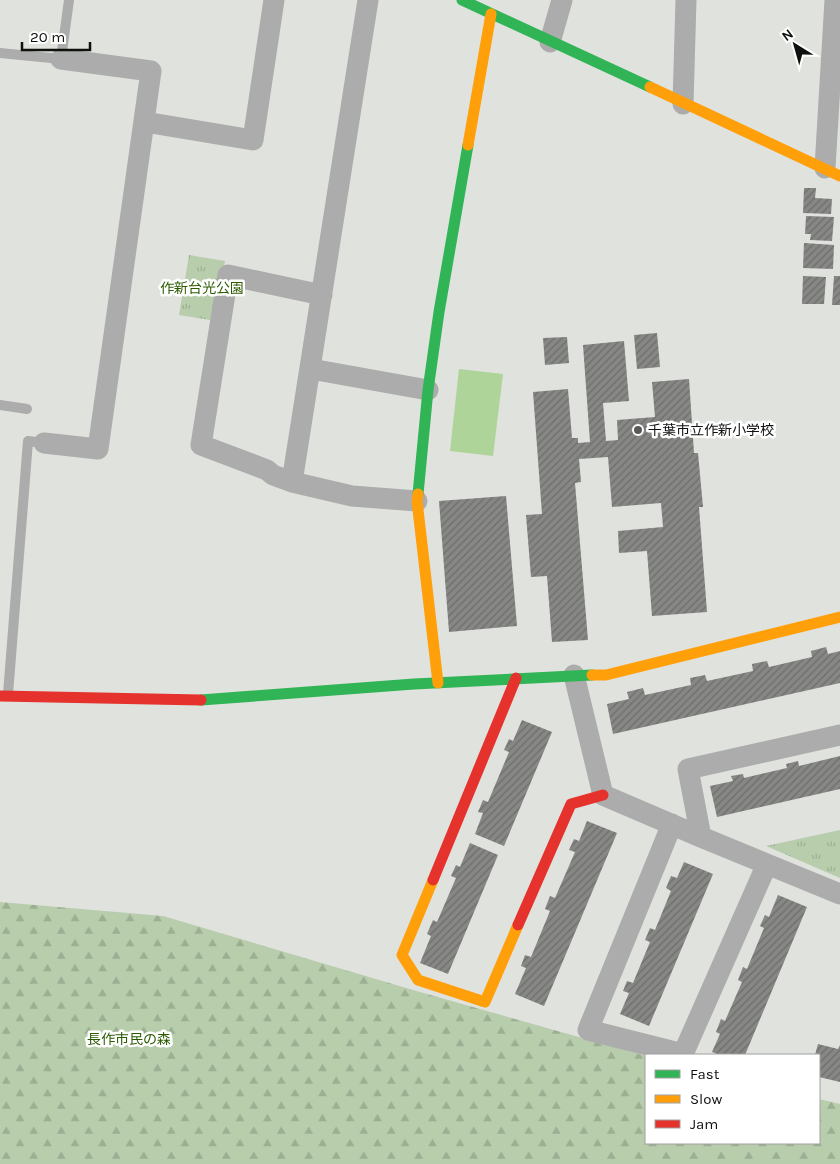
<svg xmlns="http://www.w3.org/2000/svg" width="840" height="1164" viewBox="0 0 840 1164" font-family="Karla,'Noto Sans JP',sans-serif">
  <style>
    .grass { fill: url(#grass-tufts) }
    .forest { fill: url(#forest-firs) }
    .water { fill: #aed499 }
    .building { fill: url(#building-hatch) }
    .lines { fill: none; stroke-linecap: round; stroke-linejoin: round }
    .lane { stroke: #abacab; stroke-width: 10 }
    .street { stroke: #abacab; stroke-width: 21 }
    .fast { stroke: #30b455; stroke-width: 11 }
    .slow { stroke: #ff9f0a; stroke-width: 11 }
    .jam { stroke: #e5322d; stroke-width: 11 }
    .poi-dot { fill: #585a57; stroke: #fff; stroke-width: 2 }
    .labels { text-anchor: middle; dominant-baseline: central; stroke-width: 5; stroke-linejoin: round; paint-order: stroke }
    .park-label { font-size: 14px; fill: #2c5b00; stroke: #fff }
    .poi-label { font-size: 14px; fill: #0f110e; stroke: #fff; text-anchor: start }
  </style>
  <defs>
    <pattern id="grass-tufts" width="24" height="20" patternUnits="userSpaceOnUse" patternTransform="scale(1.25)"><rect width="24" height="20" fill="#b8cdac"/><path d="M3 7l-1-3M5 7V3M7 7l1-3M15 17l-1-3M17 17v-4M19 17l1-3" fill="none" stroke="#9daf93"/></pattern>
    <pattern id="forest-firs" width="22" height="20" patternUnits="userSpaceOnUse" patternTransform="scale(1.25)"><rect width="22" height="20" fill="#b8cdac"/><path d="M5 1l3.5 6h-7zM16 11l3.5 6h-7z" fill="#9daf93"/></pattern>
    <pattern id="building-hatch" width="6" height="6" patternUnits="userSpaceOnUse" patternTransform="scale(1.25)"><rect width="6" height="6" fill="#878886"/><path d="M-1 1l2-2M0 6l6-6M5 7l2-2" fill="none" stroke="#6d6e6c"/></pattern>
  </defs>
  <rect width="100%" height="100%" fill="#e0e2de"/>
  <!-- grass -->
  <path class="grass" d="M189,255L225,261L216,321L179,315Z
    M840,830V878L766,846Z"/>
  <!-- forest -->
  <path class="forest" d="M0,902L163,916L413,990L646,1056V1143H819V1099L840,1104V1164H0Z"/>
  <!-- water -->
  <path class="water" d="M459,369L503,374L493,456L450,451Z"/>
  <!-- building -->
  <path class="building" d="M804,188H816L815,198L832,199L831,214L803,213Z
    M806,216L834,217L832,241L810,240L811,234H805Z
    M804,243L834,245L833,269L803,268Z
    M803,276L826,277L824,304H802Z
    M834,276H840V305H832Z
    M657,333L660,367L637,369L634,335Z
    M567,337L569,363L545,365L543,338Z
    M624,341L629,401L603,403L606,441L618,440L617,420L655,417L652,382L689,379L694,453H698L703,507H699L707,612L652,616L647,551L619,553L618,531L663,527L661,503L612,507L608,457L579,459L581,482L575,483L588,640L552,642L547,576L531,577L526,515L542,514L533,392L568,389L572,438H578V443L590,442L583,345Z
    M506,496L517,626L449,632L439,501Z
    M826,647L828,654L840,651V683L613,734L607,704L629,699L627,692L643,688L645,695L691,685L690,678L705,675L707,681L753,671L752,664L767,661L769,667L812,657L811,651Z
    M522,720L552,732L504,846L475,834L483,813L478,812L483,800L488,802L509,752L504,750L509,739L513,741Z
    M840,756V789L717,817L710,786L733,781L731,776L743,774L744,778L787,768L786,764L798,761L799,766Z
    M587,821L617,833L544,1006L515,994L526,968L521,966L525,955L531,957L550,911L545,909L550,896L555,898L575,852L569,850L574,839L579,841Z
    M470,843L498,855L448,974L420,963L431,936L427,934L433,920L437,922L456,878L451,876L456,865L460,867Z
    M684,862L713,874L649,1026L620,1014L629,993L623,991L627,981L633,983L650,942L645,940L650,928L655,930L671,891L666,888L671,876L677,878Z
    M778,895L807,907L745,1055H720L712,1052L720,1034L716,1032L721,1019L725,1021L742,982L738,980L743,967L747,969L764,928L760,926L765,915L769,917Z
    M818,1044L838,1049L840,1045V1082L819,1077V1055H815Z"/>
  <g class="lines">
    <!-- lane -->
    <path class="lane" d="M0,53L61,59L69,0
      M0,405L27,409
      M8,694L28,441L44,443"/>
    <!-- street -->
    <path class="street" d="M550,42L562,0
      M683,104L686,0
      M145,122L253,140L274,0
      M825,168L835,0
      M322,295L228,275L201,445L267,470L273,475L292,482L352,496L417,501
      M311,369L428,390
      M44,443L98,449L151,71L61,59
      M292,482L368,0
      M574,675L603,795L701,837L840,894
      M672,824L588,1030L683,1054L767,864
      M701,837L688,769L840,735"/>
    <!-- fast -->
    <path class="fast" d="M462,0L650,87
      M418,494L428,390L439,312L468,145
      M201,700L414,684L592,675"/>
    <!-- slow -->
    <path class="slow" d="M650,87L840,176
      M468,145L491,14
      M418,494L417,501L438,683
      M592,675H606L840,617
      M433,880L402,955L418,980L485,1002L518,925"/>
    <!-- jam -->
    <path class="jam" d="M0,696L201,700
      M433,880L516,678
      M518,925L571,804L603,795"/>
  </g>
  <!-- markers -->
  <circle class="poi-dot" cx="638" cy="430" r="5"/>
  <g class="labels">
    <!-- park labels -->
    <g class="park-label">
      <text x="202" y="288">作新台光公園</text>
      <text x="129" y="1039">長作市民の森</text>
    </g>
    <!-- poi labels -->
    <g class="poi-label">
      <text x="648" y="430">千葉市立作新小学校</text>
    </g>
  </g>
  <!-- legend -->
  <rect x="645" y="1054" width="175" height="90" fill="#ffffff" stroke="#9fa09f"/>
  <rect x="655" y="1070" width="25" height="8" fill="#30b455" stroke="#9fa09f"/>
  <text x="690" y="1079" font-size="15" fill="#0f110e">Fast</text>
  <rect x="655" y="1095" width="25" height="8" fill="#ff9f0a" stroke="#9fa09f"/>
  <text x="690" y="1104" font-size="15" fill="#0f110e">Slow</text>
  <rect x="655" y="1120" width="25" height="8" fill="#e5322d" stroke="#9fa09f"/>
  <text x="690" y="1129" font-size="15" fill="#0f110e">Jam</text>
  <!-- north arrow -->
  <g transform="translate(795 45) rotate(323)" stroke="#ffffff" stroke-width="4" paint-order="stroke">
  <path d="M0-4L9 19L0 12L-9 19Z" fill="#0f110e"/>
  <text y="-8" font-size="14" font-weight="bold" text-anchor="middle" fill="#0f110e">N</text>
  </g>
  <!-- scale -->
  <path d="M22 42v8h68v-8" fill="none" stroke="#0f110e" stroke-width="2.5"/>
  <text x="30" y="42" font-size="15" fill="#0f110e" stroke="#ffffff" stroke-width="4" paint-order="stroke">20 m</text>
</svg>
